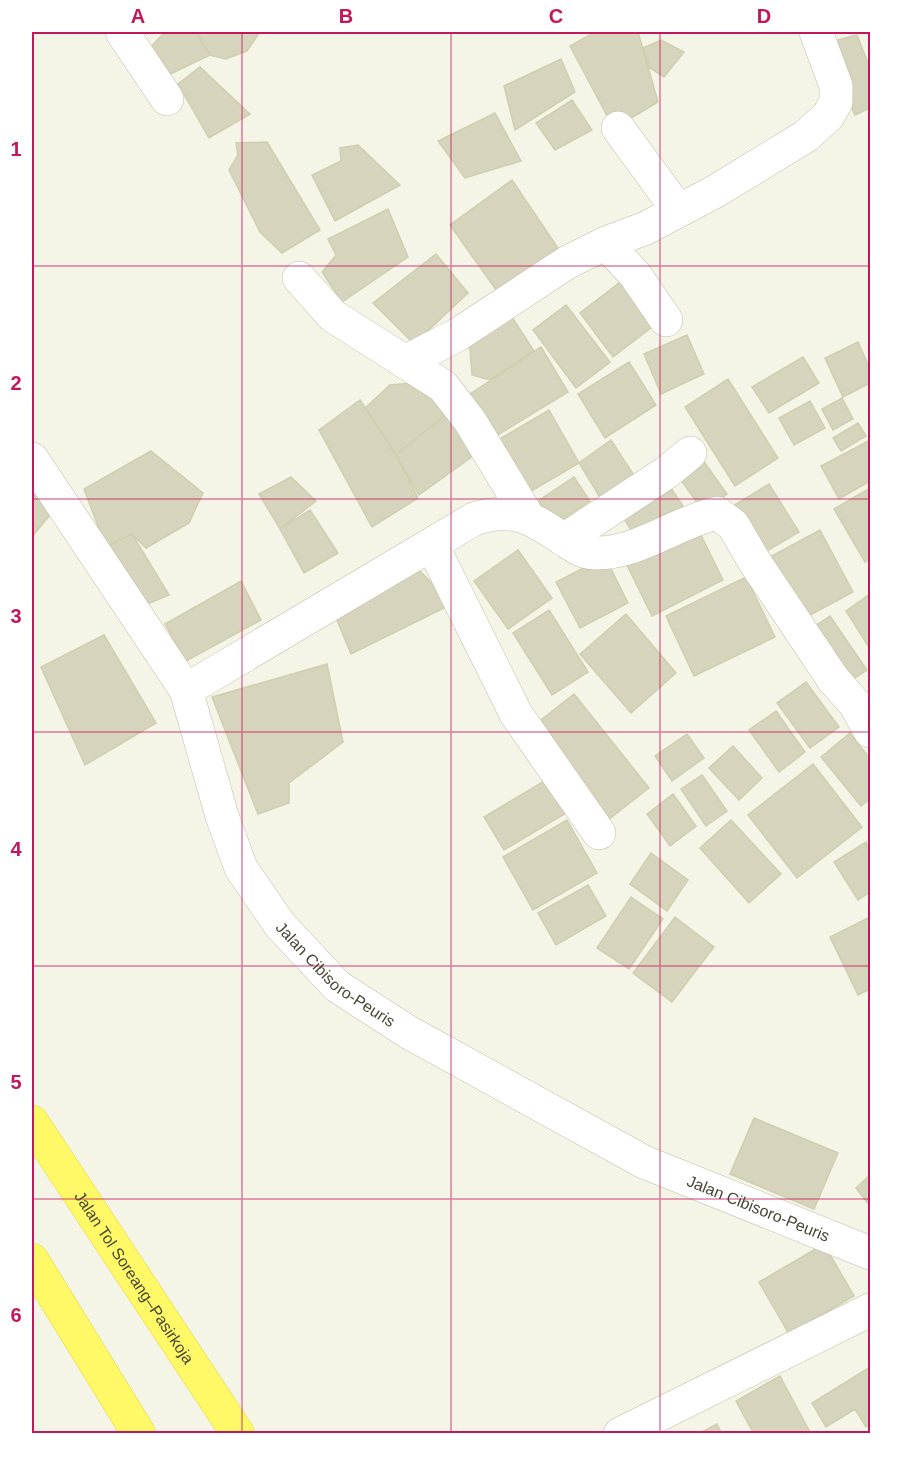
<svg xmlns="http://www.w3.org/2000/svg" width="902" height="1465" viewBox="0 0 902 1465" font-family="Arial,sans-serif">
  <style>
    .building { fill: #d6d4bc; stroke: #d1ceaf; stroke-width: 1.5 }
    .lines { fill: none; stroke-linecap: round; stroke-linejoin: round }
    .minor-casing { stroke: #c0bfa9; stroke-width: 34 }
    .highway-casing { stroke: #e4d731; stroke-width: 34 }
    .minor { stroke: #fff; stroke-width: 33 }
    .highway { stroke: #fff967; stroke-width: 33 }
    .grid { fill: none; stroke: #c2185b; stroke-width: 1.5; stroke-opacity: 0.55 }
    .labels { text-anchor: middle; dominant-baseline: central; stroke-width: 4.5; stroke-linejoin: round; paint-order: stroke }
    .street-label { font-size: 16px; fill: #484636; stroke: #fff }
    .neatline { fill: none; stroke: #c2185b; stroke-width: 2 }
    .grid-label { font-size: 20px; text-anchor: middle; font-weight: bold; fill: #c2185b }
  </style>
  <rect width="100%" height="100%" fill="#f4f4e7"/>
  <!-- building -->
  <path class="building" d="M165,32H196L210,55L162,78L145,53Z
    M196,32H260L247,51L226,59L210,55Z
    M595,32H638L658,102L633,117L611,123L570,46Z
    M857,35L870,68V108L855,115L823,44Z
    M661,40L684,52L664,77L650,68L643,48Z
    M561,59L575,92L515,130L504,86Z
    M200,67L250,114L209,138L178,84Z
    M572,100L592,130L555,150L536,123Z
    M495,113L521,161L465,178L438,141Z
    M267,142L320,230L282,253L260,232L229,170L238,155L236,143Z
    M358,145L400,185L335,221L312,175L341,161L340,148Z
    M512,180L558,248L499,294L450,225Z
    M388,209L408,257L342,302L322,272L336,255L328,239Z
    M436,254L468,293L414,344L373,303Z
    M623,280L657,323L613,357L580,313Z
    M566,305L610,362L576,388L533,330Z
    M508,311L534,351L490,380L472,375L469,337Z
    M687,335L704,374L661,394L644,354Z
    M858,342L870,369V383L843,397L825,358Z
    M541,347L568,392L491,439L464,398Z
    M803,357L819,383L769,413L752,387Z
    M629,362L656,405L605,438L578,394Z
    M728,379L778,458L735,486L685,407Z
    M423,382L449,412L396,455L365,408L390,385Z
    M842,398L853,419L833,430L822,409Z
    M360,400L396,455L418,498L372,527L319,430Z
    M810,401L825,428L794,445L779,418Z
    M549,410L579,463L528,493L498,440Z
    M449,412L477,453L419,495L396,455Z
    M858,423L866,436L841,451L833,438Z
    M611,440L635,477L601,499L579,463Z
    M870,440V481L839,499L821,466Z
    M151,451L203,493L189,523L146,548L132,534L106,547L84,489Z
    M702,459L727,494L703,511L678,476Z
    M291,477L316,501L280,529L259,494Z
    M574,477L590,501L554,525L538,501Z
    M664,478L683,506L636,538L618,509Z
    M32,481L54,510L32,537Z
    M769,484L799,532L762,554L733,506Z
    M870,488V558L865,562L834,509Z
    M310,510L338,553L304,573L280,529Z
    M696,525L723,580L652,616L625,561Z
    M820,530L853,592L801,620L768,558Z
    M132,534L169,595L145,605L106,547Z
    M518,550L552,598L508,629L474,581Z
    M605,557L628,603L580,628L556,582Z
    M416,567L452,604L351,654L332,608Z
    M746,577L775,637L694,676L666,616Z
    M241,581L261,620L186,661L165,624Z
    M870,594V649L846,611Z
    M549,610L588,672L552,695L513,633Z
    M626,614L676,673L631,713L580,654Z
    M830,616L867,670L844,685L808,631Z
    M104,635L156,723L85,765L41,667Z
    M327,664L343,742L289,783V803L258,814L212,697Z
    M806,682L839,727L810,748L777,703Z
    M574,694L649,788L608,820L533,726Z
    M776,711L805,752L779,772L749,730Z
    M850,733L870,759V799L861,806L821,757Z
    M687,734L704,758L672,781L655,756Z
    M733,746L762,778L739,800L709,768Z
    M813,764L862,827L797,878L748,815Z
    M702,775L727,811L706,826L681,789Z
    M551,777L571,810L504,850L484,817Z
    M673,794L696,826L670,846L647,814Z
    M567,820L597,873L533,910L503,857Z
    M731,820L781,874L749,903L700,848Z
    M866,842L870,849V892L858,900L834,862Z
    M651,853L688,880L667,911L630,884Z
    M588,885L606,916L556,945L538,913Z
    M631,897L663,919L629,969L597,948Z
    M675,917L714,947L672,1002L633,973Z
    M870,917V989L858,995L830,937Z
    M754,1118L838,1153L814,1209L730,1174Z
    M870,1175V1206L856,1188Z
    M824,1244L854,1296L789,1334L759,1282Z
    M870,1367V1424L866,1427L855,1409L826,1427L812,1403Z
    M780,1376L811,1434H754L736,1401Z
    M717,1424L722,1434H698Z"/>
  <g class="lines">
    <!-- minor casing -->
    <g class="minor-casing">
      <g id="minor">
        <path d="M122,32L167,99"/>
        <path d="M618,128L678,210"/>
        <path d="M606,243L636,276L666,320"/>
        <path d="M299,278L333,316L443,386L470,421L528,517"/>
        <path d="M405,362L457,335L568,262L606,243L646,228L716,191L806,136L828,116L836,102V86L816,32"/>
        <path id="s1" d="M32,459L186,690L222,816L241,868L280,925L337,986L408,1032L644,1162L870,1253"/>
        <path d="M564,540L667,472L690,453"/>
        <path d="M432,545L516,714L599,833"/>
        <path d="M186,690L474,519C513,506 532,518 563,539C574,546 582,553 595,553C637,554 677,522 717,513L733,525L756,564L833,679L855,704L870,731"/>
        <path d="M620,1434L870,1310"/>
      </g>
    </g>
    <!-- highway casing -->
    <g class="highway-casing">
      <g id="highway">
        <path id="s2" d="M32,1122L238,1434"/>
        <path d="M32,1260L139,1434"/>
      </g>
    </g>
    <!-- minor -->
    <use href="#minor" class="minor"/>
    <!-- highway -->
    <use href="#highway" class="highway"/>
  </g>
  <!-- grid -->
  <path class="grid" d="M242,32V1434M451,32V1434M660,32V1434M32,266H870M32,499H870M32,732H870M32,966H870M32,1199H870"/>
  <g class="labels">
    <!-- street labels -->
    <g class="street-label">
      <text stroke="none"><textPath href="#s1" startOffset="608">Jalan Cibisoro-Peuris</textPath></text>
      <text stroke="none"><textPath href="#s1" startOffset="1094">Jalan Cibisoro-Peuris</textPath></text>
      <text stroke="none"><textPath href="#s2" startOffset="186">Jalan Tol Soreang–Pasirkoja</textPath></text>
    </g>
  </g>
  <!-- border -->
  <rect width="902" height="1465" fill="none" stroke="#ffffff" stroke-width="66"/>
  <rect x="33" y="33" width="836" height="1399" class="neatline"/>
  <g class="grid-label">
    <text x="138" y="23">A</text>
    <text x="346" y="23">B</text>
    <text x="556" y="23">C</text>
    <text x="764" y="23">D</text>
    <text x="16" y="156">1</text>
    <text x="16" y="390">2</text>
    <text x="16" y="623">3</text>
    <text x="16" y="856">4</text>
    <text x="16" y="1089">5</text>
    <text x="16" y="1322">6</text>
  </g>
</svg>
